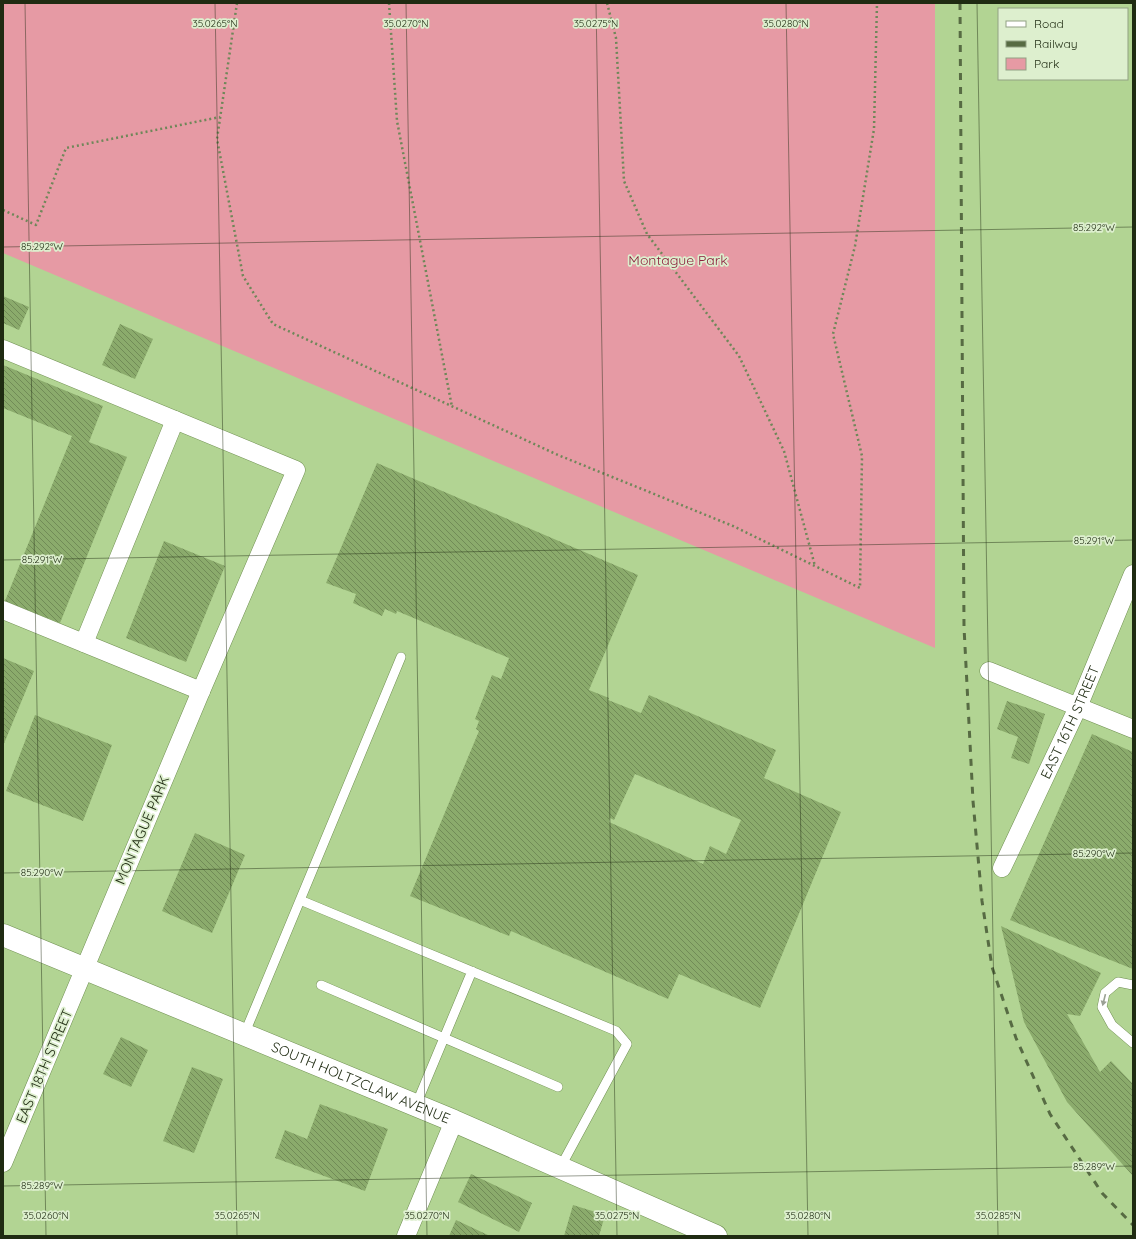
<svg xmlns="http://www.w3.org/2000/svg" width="1136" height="1239" viewBox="0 0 1136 1239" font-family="Quicksand,sans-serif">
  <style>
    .park { fill: #e69aa4 }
    .building { fill: url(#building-back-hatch); fill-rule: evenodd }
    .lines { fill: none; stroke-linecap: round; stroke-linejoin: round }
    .service-casing { stroke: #6f8f51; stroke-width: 10 }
    .minor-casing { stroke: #6f8f51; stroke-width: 19 }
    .secondary-casing { stroke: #6f8f51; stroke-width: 23 }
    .path { stroke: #6f8759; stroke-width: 2.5; stroke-dasharray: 2 3; stroke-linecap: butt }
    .service { stroke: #fff; stroke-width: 9 }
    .minor { stroke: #fff; stroke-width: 18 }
    .secondary { stroke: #fff; stroke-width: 22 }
    .rail { stroke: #576b43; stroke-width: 3; stroke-dasharray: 7 7; stroke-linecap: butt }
    .oneway { fill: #9aa094 }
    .ticks { fill: none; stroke: #1f2b12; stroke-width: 1; stroke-opacity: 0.45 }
    .labels { text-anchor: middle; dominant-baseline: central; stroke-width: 3.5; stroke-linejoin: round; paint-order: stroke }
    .park-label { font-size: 14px; fill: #8b1f3c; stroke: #ddefce }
    .street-label { font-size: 14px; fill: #1f2b12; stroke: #ddefce }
    .ticks-label { font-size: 10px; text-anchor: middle; fill: #1f2b12; stroke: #ddefce; stroke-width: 3.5; stroke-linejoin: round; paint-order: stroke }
  </style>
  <defs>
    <pattern id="building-back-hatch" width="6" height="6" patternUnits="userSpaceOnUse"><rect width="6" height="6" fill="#8bab6c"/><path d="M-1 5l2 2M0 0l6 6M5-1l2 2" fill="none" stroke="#718b57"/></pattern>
  </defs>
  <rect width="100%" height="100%" fill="#b2d493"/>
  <!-- park -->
  <path class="park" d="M3,3H935V648L3,253Z"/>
  <!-- building -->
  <path class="building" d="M3,296L29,307L19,330L3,323Z
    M120,324L153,339L135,379L102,365Z
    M3,365L103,406L89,442L127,457L60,623L5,601L72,436L3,408Z
    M377,463L638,575L589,690L609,698L608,700L641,713L649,695L776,750L764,778L841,812L760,1008L679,974L668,999L511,931L509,936L410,896L479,731L476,729L479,721L475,719L492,675L501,679L509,658L397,611L396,614L385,609L382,616L353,603L356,594L326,583ZM635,774L741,820L726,854L710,846L703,864L609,822L610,818L614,820Z
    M164,541L225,566L186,662L126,638Z
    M3,658L34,671L3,746Z
    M1007,701L1045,714L1029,764L1011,758L1018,737L997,729Z
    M35,715L112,745L83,821L6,791Z
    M1092,734L1133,752V969L1010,920Z
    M195,833L245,855L212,933L162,911Z
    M1001,926L1101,973L1080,1016L1067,1014L1100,1072L1111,1061L1133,1084V1176L1067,1102L1024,1022Z
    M121,1037L148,1050L131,1087L103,1074Z
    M192,1067L223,1079L194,1153L163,1141Z
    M320,1104L388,1129L365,1191L275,1158L285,1130L307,1139Z
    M471,1174L532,1203L519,1232L458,1202Z
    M573,1205L605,1215L599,1236H564Z
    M456,1220L490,1236H449Z"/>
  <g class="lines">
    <!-- service casing -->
    <g class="service-casing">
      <path id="service" d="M300,900L616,1031L627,1044L560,1168
        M321,985L558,1087
        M1133,985L1118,982L1105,993L1102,1007L1112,1025L1133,1043
        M244,1035L401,657
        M416,1105L472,971"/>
    </g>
    <!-- minor casing -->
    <g class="minor-casing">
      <g id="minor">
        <path d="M3,349L296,470L201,691L3,1163"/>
        <path d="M3,610L201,691"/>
        <path d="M84,643L175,420"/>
        <path d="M989,671L1133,729"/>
        <path id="s1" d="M1002,868L1078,707L1133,574"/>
        <path d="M406,1236L454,1121"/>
      </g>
    </g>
    <!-- secondary casing -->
    <g class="secondary-casing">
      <g id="secondary">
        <path id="s2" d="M3,935L454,1121L716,1236"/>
      </g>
    </g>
    <!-- path -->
    <path class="path" d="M237,3L217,139L243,276L273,324L558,455L733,526L860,588L862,456L833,334L855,246L874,129L877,3
      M389,3L397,121L452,407
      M607,3L616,38L624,181L647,234L739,356L784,451L815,566
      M3,210L36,225L66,148L220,117"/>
    <!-- service -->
    <use href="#service" class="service"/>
    <!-- minor -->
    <use href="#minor" class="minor"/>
    <!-- secondary -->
    <use href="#secondary" class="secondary"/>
    <!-- rail -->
    <path class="rail" d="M960,3L964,627L973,801L982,901L992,967L1016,1038L1050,1114L1102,1193L1133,1225"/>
  </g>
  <!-- one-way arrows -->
  <defs><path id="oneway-solid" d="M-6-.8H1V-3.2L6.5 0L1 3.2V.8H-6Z"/></defs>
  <use class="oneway" href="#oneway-solid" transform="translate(1104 1000) rotate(104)"/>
  <!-- ticks -->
  <path class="ticks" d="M25,3L46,1236M215,3L237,1236M406,3L427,1236M596,3L617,1236M786,3L808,1236M977,3L998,1236M3,247L1133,227M3,560L1133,540M3,873L1133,853M3,1186L1133,1166"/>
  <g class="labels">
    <!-- park labels -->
    <g class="park-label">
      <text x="678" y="260">Montague Park</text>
    </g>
    <!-- street labels -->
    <g class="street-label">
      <text stroke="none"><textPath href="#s1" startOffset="161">EAST 16TH STREET</textPath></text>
      <text transform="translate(142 830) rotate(-67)">MONTAGUE PARK</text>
      <text transform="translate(44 1066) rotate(-67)">EAST 18TH STREET</text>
      <text stroke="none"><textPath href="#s2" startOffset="387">SOUTH HOLTZCLAW AVENUE</textPath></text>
    </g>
  </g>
  <g class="ticks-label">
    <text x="215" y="27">35.0265°N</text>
    <text x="406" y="27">35.0270°N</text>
    <text x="596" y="27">35.0275°N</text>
    <text x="786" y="27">35.0280°N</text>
    <text x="1094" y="231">85.292°W</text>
    <text x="42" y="250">85.292°W</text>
    <text x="1094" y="544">85.291°W</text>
    <text x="42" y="563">85.291°W</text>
    <text x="1094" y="857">85.290°W</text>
    <text x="42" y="876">85.290°W</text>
    <text x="1094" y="1170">85.289°W</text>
    <text x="42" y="1189">85.289°W</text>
    <text x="46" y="1219">35.0260°N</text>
    <text x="237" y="1219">35.0265°N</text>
    <text x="427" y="1219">35.0270°N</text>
    <text x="617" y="1219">35.0275°N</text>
    <text x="808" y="1219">35.0280°N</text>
    <text x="998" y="1219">35.0285°N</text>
  </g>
  <!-- border -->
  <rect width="1136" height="1239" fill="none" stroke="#1f2b12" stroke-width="8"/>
  <!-- legend -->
  <rect x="998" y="8" width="130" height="72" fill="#ddefce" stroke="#91a183"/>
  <rect x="1006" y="21" width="20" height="6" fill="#ffffff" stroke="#91a183"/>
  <text x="1034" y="28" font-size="12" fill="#1f2b12">Road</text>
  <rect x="1006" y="41" width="20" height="6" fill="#576b43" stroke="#91a183"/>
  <text x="1034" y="48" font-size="12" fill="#1f2b12">Railway</text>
  <rect x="1006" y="58" width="20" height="12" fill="#e69aa4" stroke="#91a183"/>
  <text x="1034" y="68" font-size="12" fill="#1f2b12">Park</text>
</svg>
